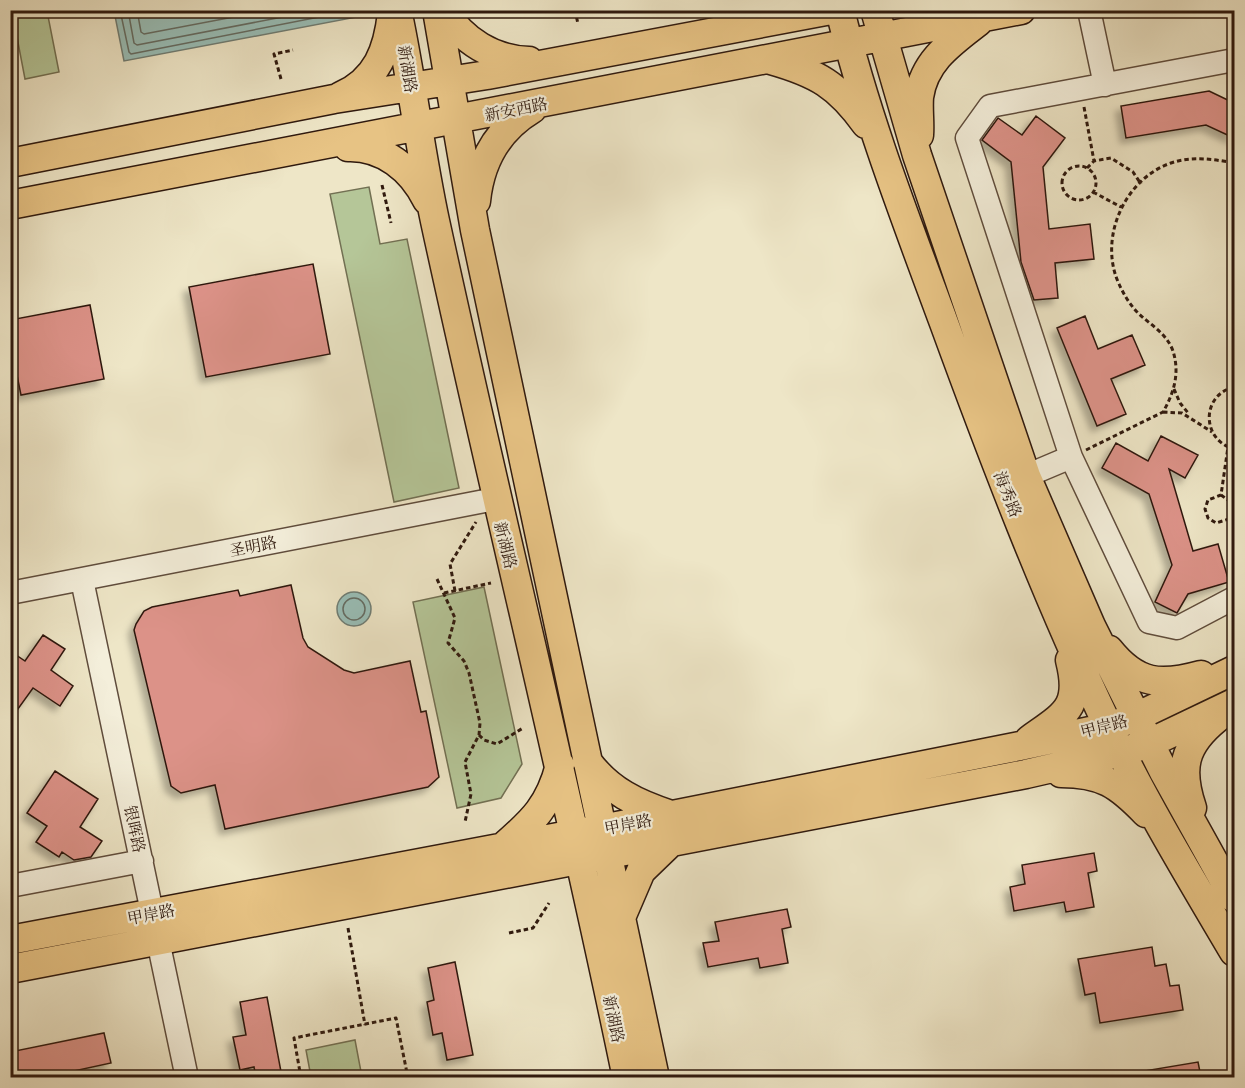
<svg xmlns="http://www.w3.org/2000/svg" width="1245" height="1088" viewBox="0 0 1245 1088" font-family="'Libre Caslon Text','Noto Serif SC',serif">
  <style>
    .green { fill: #b5c698; stroke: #727053; stroke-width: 1.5 }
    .water { fill: #99bfb8; stroke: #6f7d74; stroke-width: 1.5 }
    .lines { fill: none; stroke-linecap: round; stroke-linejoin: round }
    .shore { stroke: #646c63; stroke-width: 1.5 }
    .building { fill: #dc9288; stroke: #2f190e; stroke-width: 1.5; filter: url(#shadow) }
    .minor-casing { stroke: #5f4c3c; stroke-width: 25 }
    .major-casing { stroke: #2f190e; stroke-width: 31 }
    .path { stroke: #2f190e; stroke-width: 3; stroke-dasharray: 4.5 3; stroke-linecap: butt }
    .minor { stroke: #f4efdb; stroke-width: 22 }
    .major { stroke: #e7c384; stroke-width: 28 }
    .labels { text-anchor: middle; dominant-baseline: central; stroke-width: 4.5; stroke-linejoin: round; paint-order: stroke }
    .street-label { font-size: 16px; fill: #2f190e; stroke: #f4efdb }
  </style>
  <defs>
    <filter id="shadow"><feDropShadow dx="-5.5" dy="5.5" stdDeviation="3" flood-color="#0004"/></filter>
  </defs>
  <rect width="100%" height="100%" fill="#eee6c7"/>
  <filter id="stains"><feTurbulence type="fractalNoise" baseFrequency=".00333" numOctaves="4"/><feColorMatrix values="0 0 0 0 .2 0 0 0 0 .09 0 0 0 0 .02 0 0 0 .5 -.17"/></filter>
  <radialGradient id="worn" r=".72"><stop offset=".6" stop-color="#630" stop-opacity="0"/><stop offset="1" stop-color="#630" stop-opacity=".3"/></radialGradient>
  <!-- green -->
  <path class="green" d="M12,11H47L59,72L25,79Z
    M369,187L380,244L407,239L459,488L394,502L330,194Z
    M484,587L522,764L501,798L457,808L413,602Z
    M355,1040L362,1077H311L306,1050Z"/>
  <!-- water -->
  <path class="water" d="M361,11L362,16L124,61L114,11Z
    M337 609a17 17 0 1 1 34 0a17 17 0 1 1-34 0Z"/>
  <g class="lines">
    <!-- shore -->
    <path class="shore" d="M120,10L129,52L131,54L355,10
      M128,10L134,43L137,45L319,10
      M137,10L141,32L144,34L270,10
      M343 609a11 11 0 1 1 22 0a11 11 0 1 1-22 0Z"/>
  </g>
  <!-- building -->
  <path class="building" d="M1209,91L1234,103V138L1206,125L1126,138L1121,106Z
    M1036,116L1065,138L1043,167L1049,229L1090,224L1094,259L1055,263L1058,298L1034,300L1021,262L1011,162L982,140L998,118L1022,135Z
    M313,264L330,354L206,377L189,287Z
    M90,305L104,379L21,395L10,341V320Z
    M1085,316L1098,349L1132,335L1145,365L1111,379L1126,414L1097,426L1057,328Z
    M1161,436L1198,455L1185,478L1169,469L1193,551L1218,544L1229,582L1188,594L1177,613L1155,602L1172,565L1149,494L1102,468L1116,443L1148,461Z
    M291,585L303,638L308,647L344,670L354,673L410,661L421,712L426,711L439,777L428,787L225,829L215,785L181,793L171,786L134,630L136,624L144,611L152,607L238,590L240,596Z
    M43,635L65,649L51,670L73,686L60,706L33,688L10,720V651L25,661Z
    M55,771L98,799L80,827L102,841L91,857L74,860L62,852L59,857L36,842L47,826L27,813Z
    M1094,853L1097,871L1088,873L1094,907L1066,912L1064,902L1014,911L1010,887L1025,884L1022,865Z
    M787,909L791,927L782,929L788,963L760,968L758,958L708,967L703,943L719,941L715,922Z
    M1152,947L1155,966L1166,964L1170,986L1179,985L1183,1010L1100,1023L1095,993L1085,995L1078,959Z
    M455,962L473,1055L447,1060L442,1033L433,1035L427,1002L434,1000L428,968Z
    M267,997L282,1077H256L254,1067L240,1070L233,1037L246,1035L240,1002Z
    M104,1033L111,1063L69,1072L71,1077H10V1052Z
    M1198,1062L1201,1077H1145L1144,1071Z"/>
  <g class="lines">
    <!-- minor casing -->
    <g class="minor-casing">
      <path id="minor" d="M1089,10L1105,85
        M1234,60L990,106L967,138L1071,457L1149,622L1177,628L1234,598
        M1026,476L1071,457
        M82,580L187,1078
        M10,593L495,499
        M10,886L142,861"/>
    </g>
    <!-- major casing -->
    <g class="major-casing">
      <path id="major" d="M397,10C412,80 420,151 435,221C497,507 568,791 627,1078
        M437,10L475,230L655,1078
        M444,10C462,41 494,60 529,61
        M840,10C866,117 906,220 944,323C994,460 1046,596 1109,728C1146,805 1191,879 1234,952
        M875,10L917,155L1026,476L1091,626L1164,772L1234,898
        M771,60C817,73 838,85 866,124
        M341,96C377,80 388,50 392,13
        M919,135C920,123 918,110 919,97C924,61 951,43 978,22
        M348,147C383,146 412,169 427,200
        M10,163L334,99L487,75L831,10
        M476,201C480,161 497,130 532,109
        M10,205L1021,10
        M1109,650C1137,685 1161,686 1201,675
        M1029,740C1065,714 1082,708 1070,660
        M587,761C609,791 637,804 671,815
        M1061,773C1102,773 1118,784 1146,813
        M1192,808C1179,769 1183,746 1216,719
        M503,847C533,821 550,805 560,765
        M620,920L641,871L670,843
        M10,940L622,825L1020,746L1109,727L1136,717L1234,670
        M10,969L1026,774L1122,752L1150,743L1234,703"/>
    </g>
    <!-- path -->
    <path class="path" d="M575,10L578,24
      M281,79L274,54L293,50
      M1084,107L1094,161
      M1062 183a17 17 0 1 1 34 0a17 17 0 1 1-34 0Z
      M1087,168L1094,161L1111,158L1133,172L1141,184
      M382,185L391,223
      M1093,192L1121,207
      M1234,387C1201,395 1201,440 1234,449
      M1174,389L1180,403L1189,414
      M1163,412L1182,413L1212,432
      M1086,450L1163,412C1174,393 1180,373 1173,351C1167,334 1151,325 1139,314C1130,305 1124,295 1119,284C1098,239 1124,179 1171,163C1192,156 1213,159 1234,163
      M1221,495L1232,503L1233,511L1229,519L1216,523L1208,518L1205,509L1208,500L1221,495L1228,447
      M437,579L455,618L448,643L464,661L469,673L480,723L479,735L465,762L471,794L465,822
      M455,591L450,564L476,522
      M444,593L491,583
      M479,735L484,740L497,744L523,728
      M348,928L365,1025
      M509,933L533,928L549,903
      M301,1078L294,1038L396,1018L408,1078"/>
    <!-- minor -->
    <use href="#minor" class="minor"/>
    <!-- major -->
    <use href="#major" class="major"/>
  </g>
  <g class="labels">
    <!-- street labels -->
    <g class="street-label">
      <text transform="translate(408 69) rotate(81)">新湖路</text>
      <text transform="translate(516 109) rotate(-11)">新安西路</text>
      <text transform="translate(1008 494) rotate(68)">海秀路</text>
      <text transform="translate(506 545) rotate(76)">新湖路</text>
      <text transform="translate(253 546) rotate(-11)">圣明路</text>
      <text transform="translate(1104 726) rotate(-15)">甲岸路</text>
      <text transform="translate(628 824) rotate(-11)">甲岸路</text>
      <text transform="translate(135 829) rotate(78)">银晖路</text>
      <text transform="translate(151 914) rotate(-11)">甲岸路</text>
      <text transform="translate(614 1019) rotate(78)">新湖路</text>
    </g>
  </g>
  <!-- margin -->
  <rect width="1245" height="1088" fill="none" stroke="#eee6c7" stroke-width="36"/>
  <rect x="12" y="12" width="1221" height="1064" fill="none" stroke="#2f190e" stroke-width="3"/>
  <rect x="18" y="18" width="1209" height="1052" fill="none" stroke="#2f190e" stroke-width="1.5"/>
  <rect width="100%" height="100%" filter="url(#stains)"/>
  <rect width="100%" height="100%" fill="url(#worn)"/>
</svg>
